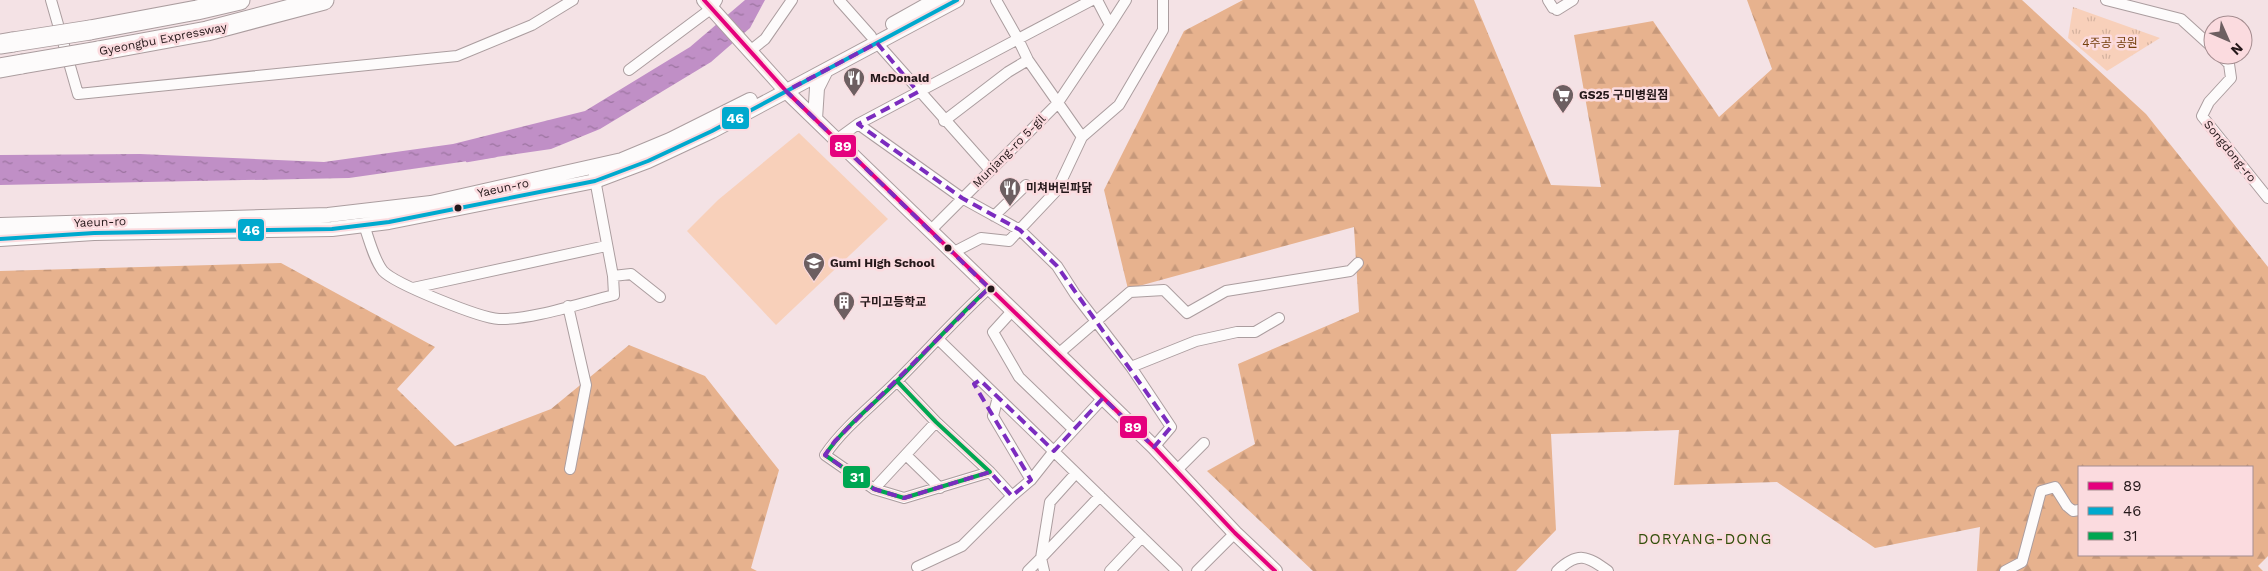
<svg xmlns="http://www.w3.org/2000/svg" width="2268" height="571" viewBox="0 0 2268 571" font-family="'Work Sans','Noto Sans KR',sans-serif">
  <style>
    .grass { fill: #f8d0ba }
    .forest { fill: url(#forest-firs); fill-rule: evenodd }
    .park { fill: url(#park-tufts) }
    .water { fill: url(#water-ripples) }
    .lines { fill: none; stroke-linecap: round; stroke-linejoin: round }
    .stream { stroke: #c08fc6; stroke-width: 2.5 }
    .street-casing { stroke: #ab9d9f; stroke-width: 12 }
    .secondary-casing { stroke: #ab9d9f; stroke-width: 16 }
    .highway-casing { stroke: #ab9d9f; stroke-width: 21 }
    .street { stroke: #fdfbfb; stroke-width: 10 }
    .secondary { stroke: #fdfbfb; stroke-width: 14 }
    .highway { stroke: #fdfbfb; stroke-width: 19 }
    .highway-bridge-casing { stroke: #ab9d9f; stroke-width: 21; stroke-linecap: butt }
    .highway-bridge { stroke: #fdfbfb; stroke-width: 19 }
    .bus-1-casing { stroke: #fbdbdf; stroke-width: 8 }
    .bus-2-casing { stroke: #fbdbdf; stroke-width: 8 }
    .bus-3-casing { stroke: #fbdbdf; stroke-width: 8 }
    .bus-1 { stroke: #e5007d; stroke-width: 4 }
    .bus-2 { stroke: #00a9ce; stroke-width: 4 }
    .bus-3 { stroke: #00a651; stroke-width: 4 }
    .marked { fill: none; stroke: #7b2cbf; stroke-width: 4; stroke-dasharray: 10 6; stroke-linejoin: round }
    .bus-dot { fill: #25181a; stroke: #fbdbdf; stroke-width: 2 }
    .labels { text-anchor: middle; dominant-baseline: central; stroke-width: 5; stroke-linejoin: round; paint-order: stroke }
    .street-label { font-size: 12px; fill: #25181a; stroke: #fbdbdf }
    .park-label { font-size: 12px; fill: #75400d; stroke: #fbdbdf }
    .poi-label { font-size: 12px; font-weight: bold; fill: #25181a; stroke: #fbdbdf; text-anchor: start }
    .quarter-label { font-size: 15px; letter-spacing: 1px; fill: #33510d; stroke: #fbdbdf }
    .line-badge { stroke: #fbdbdf; stroke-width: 2 }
    .badge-label { font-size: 14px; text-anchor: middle; font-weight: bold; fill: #fff }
  </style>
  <defs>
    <pattern id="forest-firs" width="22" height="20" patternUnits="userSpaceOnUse" patternTransform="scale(1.25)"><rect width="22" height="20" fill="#e7b28e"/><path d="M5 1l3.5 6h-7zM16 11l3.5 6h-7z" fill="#c6987a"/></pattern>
    <pattern id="park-tufts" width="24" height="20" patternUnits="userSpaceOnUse" patternTransform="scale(1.25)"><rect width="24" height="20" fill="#f8d0ba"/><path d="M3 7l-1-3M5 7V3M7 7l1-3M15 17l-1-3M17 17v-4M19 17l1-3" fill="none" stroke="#d4b29f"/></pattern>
    <pattern id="water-ripples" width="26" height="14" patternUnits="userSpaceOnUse" patternTransform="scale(1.25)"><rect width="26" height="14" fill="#c08fc6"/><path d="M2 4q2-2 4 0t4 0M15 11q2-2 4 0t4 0" fill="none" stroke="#9c74a0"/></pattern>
  </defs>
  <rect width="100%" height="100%" fill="#f4e2e5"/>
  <!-- grass -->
  <path class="grass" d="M799,133L888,219L776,325L687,231L718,200Z"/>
  <!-- forest -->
  <path class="forest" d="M1243,0H1474L1551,185L1601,187L1574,35L1653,21L1719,117L1772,69L1747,0H2022L2146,114L2268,267V556L2258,566L2263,571H1977L1980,527L1875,548L1777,482L1674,485L1679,430L1551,434L1556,530L1516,571H1313L1207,471L1255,444L1238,364L1359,312L1354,227L1128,289L1104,190L1184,31ZM2079,467H2252V555H2079Z
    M281,263L435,347L397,389L455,446L551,409L629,345L705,376L779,470L751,568L757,571H0V271Z"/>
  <!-- park -->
  <path class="park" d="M2073,7L2160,38L2107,71L2068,38Z"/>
  <!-- water -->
  <path class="water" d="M745,0H765L750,28L711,62L600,129L551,149L349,178L0,185V155L140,154L324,162L453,144L585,111L690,47Z"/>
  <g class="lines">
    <!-- stream -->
    <path class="stream" d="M467,161L496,156"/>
    <!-- street casing -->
    <g class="street-casing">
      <path id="street" d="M51,0L78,94L457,56L532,25L573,0
        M839,0L871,36
        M1097,0L1110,25L1126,0
        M1548,0L1553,8
        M2106,0L2181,19L2213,48
        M1557,10L1573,0
        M877,43L990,170
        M750,51L765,39L792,0
        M2220,55L2229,64L2231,78L2209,102L2202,116L2268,198
        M629,70L712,8L717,0
        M944,121L1008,72L1028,60
        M858,124L1018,39L996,0
        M1082,137L1028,60L1018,39L1092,0
        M836,140L858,124L962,198L1020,230L1057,266L1075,294L1131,367L1171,427L1154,447
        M994,216L1026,185
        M364,225C369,239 374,260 383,271C395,284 480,318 499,319C532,320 581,303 614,295L613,276L594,174
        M931,230L1057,104L1110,25
        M954,252L981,238L1009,241L1057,190L1082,137L1119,105L1163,30V0
        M613,276L631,274L660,297
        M413,288L606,246
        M568,306L586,385L570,469
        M1013,310L993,332L1019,377L1073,429
        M938,339L1177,571
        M1057,355L1130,292L1164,290L1187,313L1226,291L1350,271L1358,263
        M1131,367L1196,341L1237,332H1255L1279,318
        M897,381L936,422L990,472L904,498L874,489L825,455C844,427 873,405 897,381C928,350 957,317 989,288
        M998,397L993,416L1031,480
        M906,455L940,488
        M1176,471L1204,443
        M990,472L1012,496L1031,480L1054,451L1103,398
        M874,489L936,422
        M917,567L962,546L1012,496
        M1028,571L1041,558L1050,502L1076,473
        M1044,571L1041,558L1100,496
        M1110,571L1142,537
        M1197,571L1235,533
        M1557,571C1578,551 1587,556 1608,571
        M2005,571L2022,562L2041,491L2055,487L2067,506L2073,511L2079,510"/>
    </g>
    <!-- secondary casing -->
    <g class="secondary-casing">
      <path id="secondary" d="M704,0L786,91L1154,447L1235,533L1275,571
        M893,24L936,0
        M815,119L817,88L826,70
        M0,225L328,215L431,203L622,160L670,140L750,100
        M0,239L94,233L332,229L389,222L595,181L648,161L712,131L957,0"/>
    </g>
    <!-- highway casing -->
    <g class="highway-casing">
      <path id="highway" d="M90,30L197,10L240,0
        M0,44L13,42
        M98,51L207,31L324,0
        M0,68L22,64"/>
    </g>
    <!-- street -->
    <use href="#street" class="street"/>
    <!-- secondary -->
    <use href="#secondary" class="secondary"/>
    <!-- highway -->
    <use href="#highway" class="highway"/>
    <!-- highway-bridge casing -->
    <g class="highway-bridge-casing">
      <path id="highway-bridge" d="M13,42L90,30
        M22,64L98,51"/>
    </g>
    <!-- highway-bridge -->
    <use href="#highway-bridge" class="highway-bridge"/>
    <!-- bus-1 casing -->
    <g class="bus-1-casing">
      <path id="bus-1" d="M704,0L786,91L1154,447L1235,533L1275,571"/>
    </g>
    <!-- bus-2 casing -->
    <g class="bus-2-casing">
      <path id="bus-2" d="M0,239L94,233L332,229L389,222L595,181L648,161L712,131L957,0"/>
    </g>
    <!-- bus-3 casing -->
    <g class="bus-3-casing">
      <path id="bus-3" d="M897,381L936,422L990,472L904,498L874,489L825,455C844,427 873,405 897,381C928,350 957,317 989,288"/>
    </g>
    <!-- bus-1 -->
    <use href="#bus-1" class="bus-1"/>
    <!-- bus-2 -->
    <use href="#bus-2" class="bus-2"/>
    <!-- bus-3 -->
    <use href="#bus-3" class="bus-3"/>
  </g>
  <!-- marked area -->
  <path class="marked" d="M877,43L918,92L858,124L962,198L1020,230L1057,266L1171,427L1154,447L1103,398L1054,451L980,380L974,384L1031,480L1012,496L990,472L904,498L874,489L825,455L835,441L989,288L786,91Z"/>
  <!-- icons -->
  <defs>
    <g id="restaurant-pin" transform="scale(1.125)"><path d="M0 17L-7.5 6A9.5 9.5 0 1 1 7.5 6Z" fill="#6d5f61" stroke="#fbdbdf"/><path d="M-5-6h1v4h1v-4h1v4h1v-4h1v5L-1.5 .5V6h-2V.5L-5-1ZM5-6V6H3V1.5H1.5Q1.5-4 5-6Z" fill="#fff"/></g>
    <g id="supermarket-pin" transform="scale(1.125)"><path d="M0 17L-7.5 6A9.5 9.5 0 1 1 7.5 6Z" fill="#6d5f61" stroke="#fbdbdf"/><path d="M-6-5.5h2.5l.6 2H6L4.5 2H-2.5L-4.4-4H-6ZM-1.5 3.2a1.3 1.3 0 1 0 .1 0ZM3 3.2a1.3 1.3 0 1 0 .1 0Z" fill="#fff"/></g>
    <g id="school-pin" transform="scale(1.125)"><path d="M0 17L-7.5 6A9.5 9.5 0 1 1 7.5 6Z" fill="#6d5f61" stroke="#fbdbdf"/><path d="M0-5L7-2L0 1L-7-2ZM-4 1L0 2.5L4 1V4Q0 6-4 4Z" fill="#fff"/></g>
    <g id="building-pin" transform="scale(1.125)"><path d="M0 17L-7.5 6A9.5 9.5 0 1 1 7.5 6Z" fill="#6d5f61" stroke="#fbdbdf"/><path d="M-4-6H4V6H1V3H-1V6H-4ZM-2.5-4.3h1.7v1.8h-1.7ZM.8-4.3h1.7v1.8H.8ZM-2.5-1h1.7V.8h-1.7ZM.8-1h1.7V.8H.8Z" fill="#fff"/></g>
  </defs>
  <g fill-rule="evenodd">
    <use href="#restaurant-pin" x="854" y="78"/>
    <use href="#supermarket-pin" x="1563" y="95"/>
    <use href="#restaurant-pin" x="1010" y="188"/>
    <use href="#school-pin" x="814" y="263"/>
    <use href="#building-pin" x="844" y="302"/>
  </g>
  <!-- markers -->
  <g class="bus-dot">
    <circle cx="458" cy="208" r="4.5"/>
    <circle cx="948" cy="248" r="4.5"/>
    <circle cx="991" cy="289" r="4.5"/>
  </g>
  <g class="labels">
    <!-- street labels -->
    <g class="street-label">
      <text transform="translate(163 39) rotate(-11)">Gyeongbu Expressway</text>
      <text transform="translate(1009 151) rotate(-45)">Munjang-ro 5-gil</text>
      <text transform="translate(2230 151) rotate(51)">Songdong-ro</text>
      <text transform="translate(503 188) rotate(-12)">Yaeun-ro</text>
      <text transform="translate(100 222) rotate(-2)">Yaeun-ro</text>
    </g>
    <!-- park labels -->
    <g class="park-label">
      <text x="2110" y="43">4주공 공원</text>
    </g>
    <!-- poi labels -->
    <g class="poi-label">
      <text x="870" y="78">McDonald</text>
      <text x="1579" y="95">GS25 구미병원점</text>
      <text x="1026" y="188">미쳐버린파닭</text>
      <text x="830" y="263">Gumi High School</text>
      <text x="860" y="302">구미고등학교</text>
    </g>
    <!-- quarter labels -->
    <g class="quarter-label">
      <text x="1705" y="539">DORYANG-DONG</text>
    </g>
  </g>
  <g class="line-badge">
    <rect x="721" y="106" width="29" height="24" rx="5" fill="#00a9ce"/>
    <rect x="829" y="134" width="28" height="24" rx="5" fill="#e5007d"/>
    <rect x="237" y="218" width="28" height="24" rx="5" fill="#00a9ce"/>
    <rect x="1119" y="415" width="29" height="24" rx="5" fill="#e5007d"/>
    <rect x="842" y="465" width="29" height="24" rx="5" fill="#00a651"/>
  </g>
  <g class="badge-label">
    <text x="735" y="123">46</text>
    <text x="843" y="151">89</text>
    <text x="251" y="235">46</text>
    <text x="1133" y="432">89</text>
    <text x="857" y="482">31</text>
  </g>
  <!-- legend -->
  <rect x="2078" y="466" width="175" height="90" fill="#fbdbdf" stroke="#a58d90"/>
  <rect x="2088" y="482" width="25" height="8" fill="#e5007d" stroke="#a58d90"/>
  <text x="2123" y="491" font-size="15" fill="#25181a">89</text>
  <rect x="2088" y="507" width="25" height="8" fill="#00a9ce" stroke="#a58d90"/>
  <text x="2123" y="516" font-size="15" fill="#25181a">46</text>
  <rect x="2088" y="532" width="25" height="8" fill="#00a651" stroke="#a58d90"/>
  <text x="2123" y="541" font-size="15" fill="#25181a">31</text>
  <!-- north arrow -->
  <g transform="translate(2228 40) rotate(135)"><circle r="24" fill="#fbdbdf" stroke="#a58d90"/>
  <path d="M0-4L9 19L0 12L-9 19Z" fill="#6d5f61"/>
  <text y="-8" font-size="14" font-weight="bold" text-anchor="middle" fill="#25181a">N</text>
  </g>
</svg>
